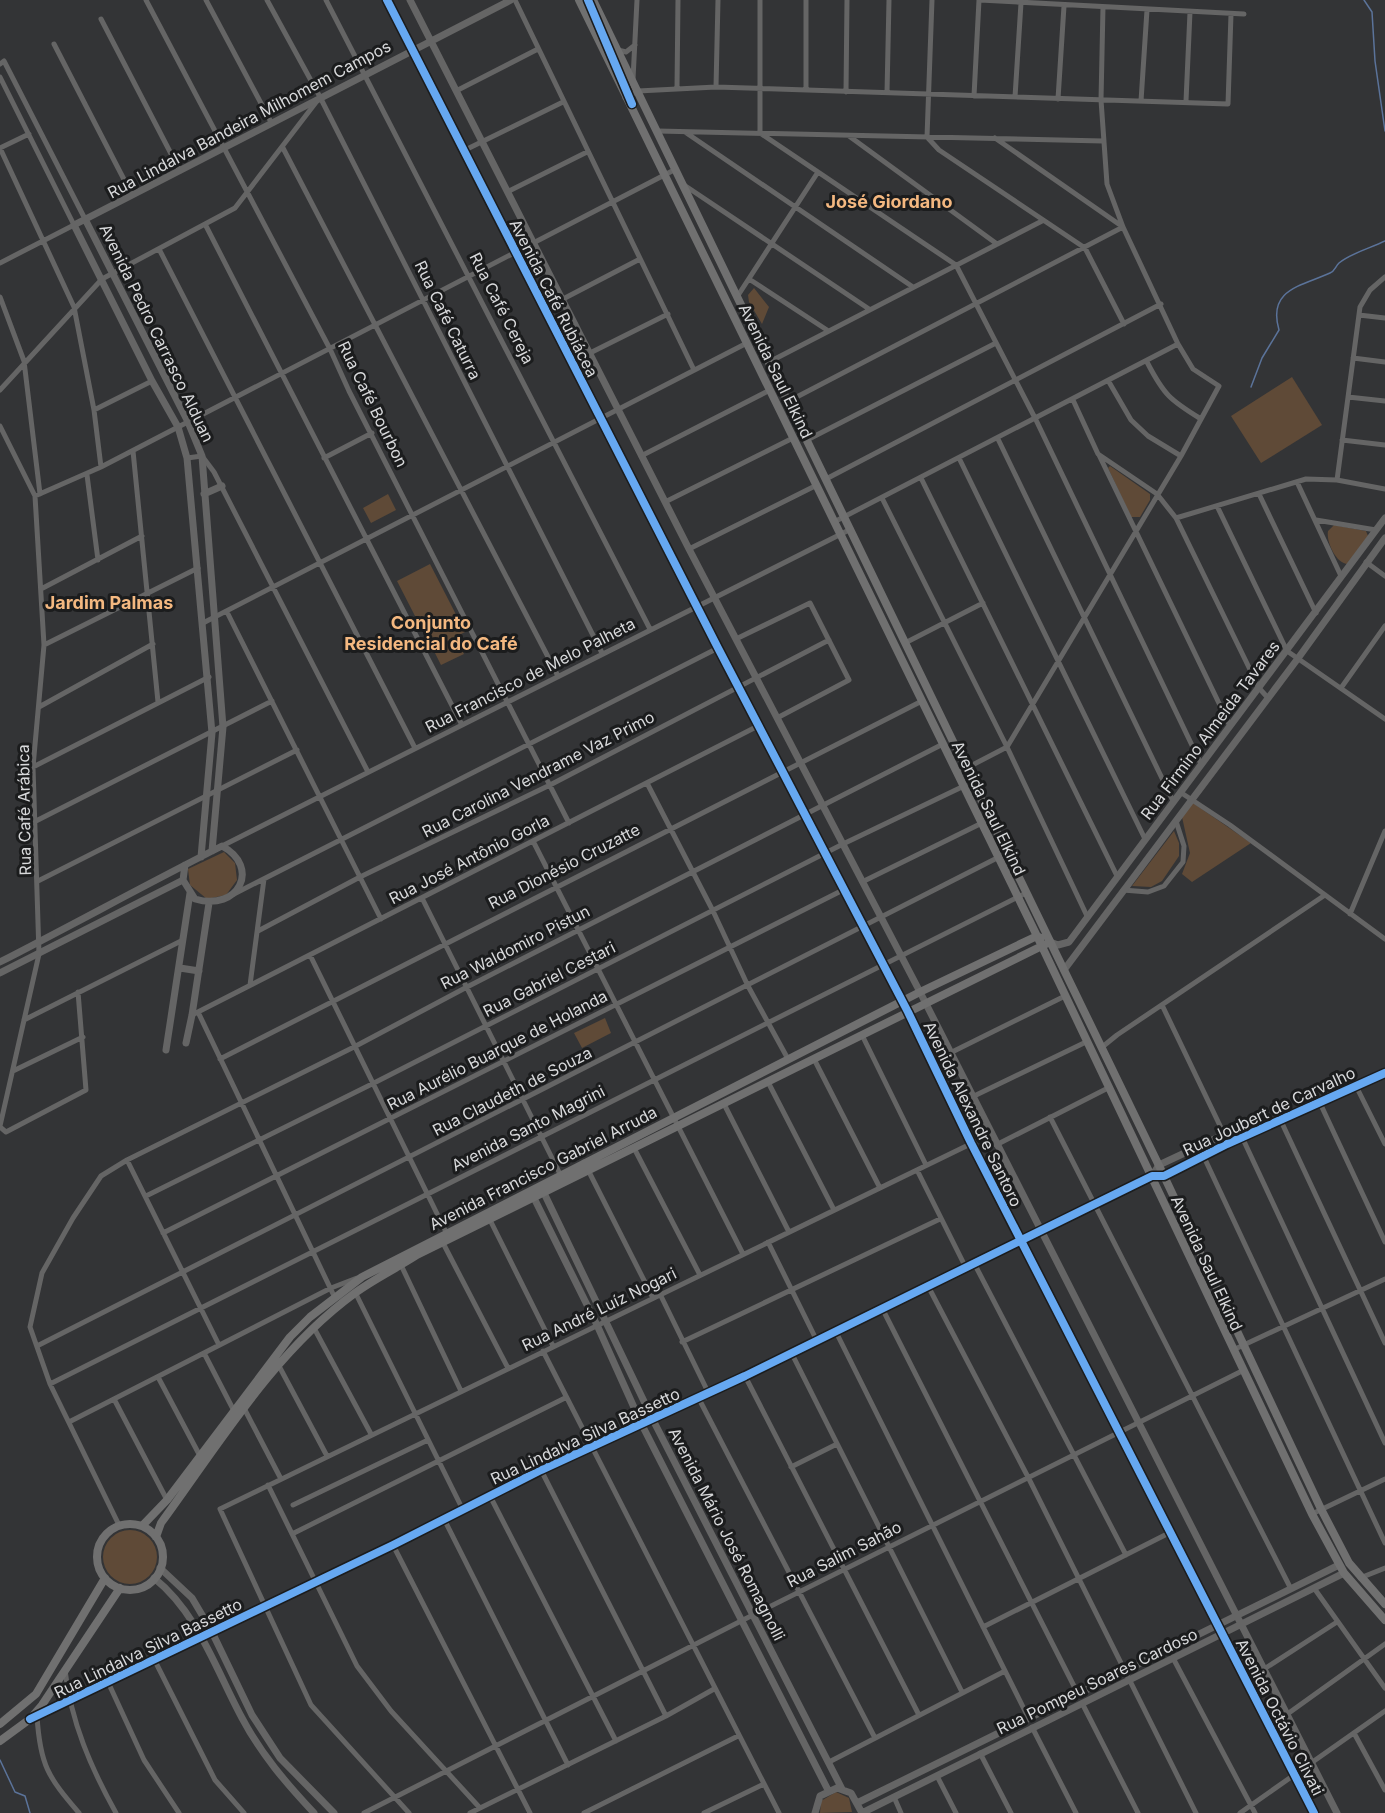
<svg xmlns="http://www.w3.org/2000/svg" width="1385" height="1813" viewBox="0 0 1385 1813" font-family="Inter,sans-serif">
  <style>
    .green { fill: #5f4a37 }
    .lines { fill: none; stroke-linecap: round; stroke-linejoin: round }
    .stream { stroke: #5b739a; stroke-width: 1.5 }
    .minor { stroke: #656565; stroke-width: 5 }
    .tertiary { stroke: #656565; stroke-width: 7 }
    .secondary { stroke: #707070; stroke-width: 8 }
    .cycleway-casing { stroke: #1b1c1d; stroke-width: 11 }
    .cycleway { stroke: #66a8f1; stroke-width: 8 }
    .labels { text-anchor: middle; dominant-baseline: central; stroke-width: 6; stroke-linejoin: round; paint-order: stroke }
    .street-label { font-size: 16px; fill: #d8d9db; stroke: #1b1c1d }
    .neighbourhood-label { font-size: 18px; font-weight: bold; fill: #f4b880; stroke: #1b1c1d }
  </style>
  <rect width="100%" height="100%" fill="#333436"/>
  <!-- green -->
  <path class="green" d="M754,288L769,307L762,324L749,302L748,295Z
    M1292,377L1322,425L1261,463L1231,416Z
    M1110,466L1150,494V500L1140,517H1131L1108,468Z
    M388,494L396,510L371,523L363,508Z
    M1334,525L1366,531L1368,536L1347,564C1336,563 1326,542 1328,531Z
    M430,564L465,632L432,649L397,581Z
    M457,639L464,654L441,665L434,651Z
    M1193,803L1251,843L1192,882L1182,874L1190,853L1182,817Z
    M1174,831L1179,843V856L1162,881L1151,887L1132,886Z
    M224,852L235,863L237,880L226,895L207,899L190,885L188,869Z
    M605,1018L611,1033L582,1048L574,1033Z
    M103 1557a27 27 0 1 1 54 0a27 27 0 1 1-54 0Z
    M836,1792L849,1798L852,1812L820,1813L821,1801Z"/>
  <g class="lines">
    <!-- stream -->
    <path class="stream" d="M1364,0L1372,12L1375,61L1385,131
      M1251,387L1262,358L1279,330C1267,289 1302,286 1330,273C1335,271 1335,267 1339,263C1351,253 1371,248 1385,241
      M0,1760L15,1792L25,1796L30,1813"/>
    <!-- minor -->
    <path class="minor" d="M146,0L330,349L349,391L569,823
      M206,0L271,122
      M267,0L320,97L602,653
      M326,0L650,629
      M515,0L694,370
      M760,0V133L956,265L1036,420L1201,764
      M932,0L927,137L939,150L1085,248L1124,324
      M980,0L1244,14
      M101,19L180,171
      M54,44L132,195
      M618,50L626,52L635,45
      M0,64L4,61L85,219
      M0,77L74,225L0,263
      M633,79L637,0
      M716,87L718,0
      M677,88L678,0
      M806,90V0
      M456,91L538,49
      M846,92L847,0
      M887,93L889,0
      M974,96L979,0
      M1015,97L1021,3
      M625,98L638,91L716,87L1228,104L1231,14
      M1058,99L1064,6
      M1141,101L1147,10
      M1186,101L1190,12
      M658,131L1103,141
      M685,132L913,287
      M849,136L997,244
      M0,148L74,307L94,410L101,467
      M0,148L29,134
      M283,148L558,676
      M463,151L563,102
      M684,185L869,309
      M507,192L587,152
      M205,224L462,725
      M159,249L415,748
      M749,279L827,330
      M0,297L24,361L40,494
      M737,297L818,172
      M563,299L640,259
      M1359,315L1385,318
      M590,353L668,314
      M1353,358L1385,362
      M769,362L1042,221
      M1147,362C1164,395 1170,400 1201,419
      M1109,382L1131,420L1148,436L1181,456
      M0,390L102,279L235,208L317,101
      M1348,397L1385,401
      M1073,400L1098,454L1157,494L1176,518L1259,688L1268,698
      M789,401L1123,227L995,138
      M94,410L152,381
      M0,426L35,496L44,645L33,767L39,954L0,1126
      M998,439L1173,801
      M807,440L996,343
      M1342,440L1385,445
      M133,451L158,702
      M1099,455L1230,726
      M641,456L770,390
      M187,458L202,456L214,472L368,772
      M324,458L372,433
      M959,458L1145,839
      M87,475L98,560
      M921,478L1117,876
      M826,479L1161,304
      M1337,480L1360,307L1370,290L1385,277
      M1297,482L1341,576
      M1259,494L1316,613
      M35,496L101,467L676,169
      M882,498L1007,747L1087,916
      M665,502L793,438
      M1217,506L1287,651L1385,719
      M1176,518L1306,479L1337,480L1385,489
      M1316,520L1376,530
      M834,522L1178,344
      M689,549L817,485
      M1366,562L1385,576
      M41,589L142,536
      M227,612L381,919
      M203,623L747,343
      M736,639L810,603L849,680L777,718
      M905,643L983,603
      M44,645L198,568
      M1341,688L1385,626
      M39,707L153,644
      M33,767L209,677
      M957,773L1007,747L1181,456L1219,386L1193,369L1178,344L1123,227L1107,184L1101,100L1103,7
      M647,783L713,911L748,986L788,1059
      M1180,792L1230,825L1385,939
      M34,822L272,701
      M533,841L743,1254
      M222,846L851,529
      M38,881L297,750
      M862,882L982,823
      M1123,890L1148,892L1164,886L1183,862L1184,846L1176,821
      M234,894L718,648
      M422,898L562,1178
      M1350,914L1385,831
      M258,931L360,877L550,785L829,640
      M310,955L448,1236
      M250,985L264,879
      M1162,1005L1224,1134
      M198,1012L335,1298
      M192,1015L758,726
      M24,1020L183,940
      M862,1035L926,1165
      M1101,1048L1117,1035L1325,895
      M950,1053L1065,996
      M220,1059L922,701
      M814,1059L880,1188
      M13,1071L83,1037
      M768,1082L834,1210
      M1356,1086L1385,1144
      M972,1097L1086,1042
      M1320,1103L1385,1242
      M724,1104L789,1232
      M1050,1117L1291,1589
      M1281,1121L1385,1343
      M0,1127L6,1132L86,1090L78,992
      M1242,1137L1385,1443
      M996,1145L1108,1088
      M634,1148L700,1275
      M1203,1155L1385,1543
      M127,1160L219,1345
      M584,1162L653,1298
      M917,1170L966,1268
      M146,1196L372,1084L843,844L964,786
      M490,1220L553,1346
      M163,1233L843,890
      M768,1242L816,1339
      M443,1243L508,1368
      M974,1263L1126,1555
      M401,1265L461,1391
      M928,1286L1028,1477L1196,1813
      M355,1292L463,1510
      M660,1294L708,1392
      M882,1308L1078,1694
      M314,1328L371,1434
      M835,1330L1029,1719
      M682,1342L940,1219
      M37,1346L999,857
      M1233,1350L1385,1279
      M543,1351L779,1813
      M791,1352L962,1692
      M204,1353L234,1411
      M279,1366L327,1456
      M745,1376L919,1715
      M158,1377L200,1456
      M50,1384L1026,893
      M698,1397L875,1738
      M114,1399L167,1500
      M245,1410L281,1479
      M69,1422L331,1288L357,1278
      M791,1467L837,1444
      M541,1470L666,1716
      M268,1485L357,1666L391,1711L480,1808
      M490,1496L616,1741
      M293,1505L428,1440
      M1312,1514L1385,1479
      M444,1519L568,1765
      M119,1525L50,1384L30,1327L42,1273L73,1218L101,1176L127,1160L354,1047L467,987L943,744
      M292,1534L565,1398
      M393,1545L530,1813
      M1360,1578L1385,1568
      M1314,1588L1385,1688
      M983,1627L1171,1532
      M1173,1658L1255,1813
      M154,1659L215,1780L244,1813
      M65,1670C71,1722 91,1768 116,1813
      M1247,1680L1337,1622
      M108,1682L144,1760L179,1813
      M1082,1703L1138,1813
      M1286,1715L1385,1644
      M37,1716C40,1765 48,1777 79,1813
      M31,1719L393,1545L541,1470L745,1376L1152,1176
      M1032,1727L1076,1813
      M1354,1733L1385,1790
      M980,1753L1011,1813
      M829,1762L1005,1671
      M937,1776L956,1813
      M894,1797L901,1813
      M364,1813L743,1620L1242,1371
      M409,1813L311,1705L220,1509L991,1134
      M470,1813L666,1716L714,1689
      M584,1813L738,1736
      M704,1813L764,1784
      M1240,1813L1385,1711"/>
    <!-- tertiary -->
    <path class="tertiary" d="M387,0L718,648L908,1012L971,1143L1314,1813
      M410,0L689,549L920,992L1337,1813
      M85,219L188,422L202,456L223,727L212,851
      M204,494L222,486
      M201,857L212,733L187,458L178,427L152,381L74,225L511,0
      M1050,942L1058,945L1069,942L1385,518
      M0,962C74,924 147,884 222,846C261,867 239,912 195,899L183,880L185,865
      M180,968L199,971
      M1064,970L1299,657L1385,538
      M0,973L183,880
      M186,1043L192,1015L209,903
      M166,1050L190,893
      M1152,1176H1164L1227,1144L1385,1073
      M1152,1176L1159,1165L1238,1128L1242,1137
      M544,1193L652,1418L842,1789
      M534,1198L597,1325L641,1423L828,1790
      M160,1568L192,1598L211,1630L252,1715L280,1758L334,1813
      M154,1578C198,1613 216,1670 242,1718C261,1754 286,1783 314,1813
      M857,1803L1339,1565
      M815,1813L820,1796L837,1788L851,1793L862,1813L1344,1573"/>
    <!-- secondary -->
    <path class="secondary" d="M579,0L1037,936L1312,1514L1344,1573L1385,1620
      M593,0L1164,1176L1321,1509L1349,1563L1385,1604
      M97 1557a33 33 0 1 1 66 0a33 33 0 1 1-66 0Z
      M142,1526L167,1500L290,1337L310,1317L362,1277L920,992L1037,936L1041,938
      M156,1537L161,1523C219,1444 274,1352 355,1293C374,1279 397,1268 417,1255L1046,944
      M0,1724L36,1694L105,1578
      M0,1741L30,1719L42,1705L120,1588"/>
    <!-- cycleway casing -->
    <g class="cycleway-casing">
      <path id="cycleway" d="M387,0L718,648L908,1012L971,1143L1314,1813
        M588,0L632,104
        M30,1719L393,1545L541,1470L745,1376L1152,1176H1164L1227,1144L1385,1073"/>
    </g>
    <!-- cycleway -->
    <use href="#cycleway" class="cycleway"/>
  </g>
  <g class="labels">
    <!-- street labels -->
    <g class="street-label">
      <text transform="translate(249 119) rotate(-28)">Rua Lindalva Bandeira Milhomem Campos</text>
      <text transform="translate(554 298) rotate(63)">Avenida Café Rubiácea</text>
      <text transform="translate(502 308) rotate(63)">Rua Café Cereja</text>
      <text transform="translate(448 320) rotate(64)">Rua Café Caturra</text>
      <text transform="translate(157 333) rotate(64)">Avenida Pedro Carrasco Alduan</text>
      <text transform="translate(776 371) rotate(64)">Avenida Saul Elkind</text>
      <text transform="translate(373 404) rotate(64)">Rua Café Bourbon</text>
      <text transform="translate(530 675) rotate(-27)">Rua Francisco de Melo Palheta</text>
      <text transform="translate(1210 730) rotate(-53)">Rua Firmino Almeida Tavares</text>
      <text transform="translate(538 774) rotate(-27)">Rua Carolina Vendrame Vaz Primo</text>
      <text transform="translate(989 808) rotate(64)">Avenida Saul Elkind</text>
      <text transform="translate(24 810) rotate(-91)">Rua Café Arábica</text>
      <text transform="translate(469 859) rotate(-27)">Rua José Antônio Gorla</text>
      <text transform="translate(564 866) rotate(-27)">Rua Dionésio Cruzatte</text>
      <text transform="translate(515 947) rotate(-27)">Rua Waldomiro Pistun</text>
      <text transform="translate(549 979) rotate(-27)">Rua Gabriel Cestari</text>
      <text transform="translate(497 1050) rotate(-27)">Rua Aurélio Buarque de Holanda</text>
      <text transform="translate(512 1091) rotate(-27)">Rua Claudeth de Souza</text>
      <text transform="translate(1269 1111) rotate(-25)">Rua Joubert de Carvalho</text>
      <text transform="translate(973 1114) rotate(64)">Avenida Alexandre Santoro</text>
      <text transform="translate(528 1128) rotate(-27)">Avenida Santo Magrini</text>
      <text transform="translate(543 1168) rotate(-27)">Avenida Francisco Gabriel Arruda</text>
      <text transform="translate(1207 1263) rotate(65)">Avenida Saul Elkind</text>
      <text transform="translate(599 1309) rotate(-26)">Rua André Luíz Nogari</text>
      <text transform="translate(585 1436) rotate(-25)">Rua Lindalva Silva Bassetto</text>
      <text transform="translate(727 1534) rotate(63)">Avenida Mário José Romagnolli</text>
      <text transform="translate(844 1554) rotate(-27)">Rua Salim Sahão</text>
      <text transform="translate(148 1648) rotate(-26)">Rua Lindalva Silva Bassetto</text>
      <text transform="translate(1097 1681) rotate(-26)">Rua Pompeu Soares Cardoso</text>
      <text transform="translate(1280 1717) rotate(63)">Avenida Octávio Clivati</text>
    </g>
    <!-- neighbourhood labels -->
    <g class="neighbourhood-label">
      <text x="889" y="201">José Giordano</text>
      <text x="109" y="602">Jardim Palmas</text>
      <text x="431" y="622">Conjunto<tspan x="431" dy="21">Residencial do Café</tspan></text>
    </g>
  </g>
</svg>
